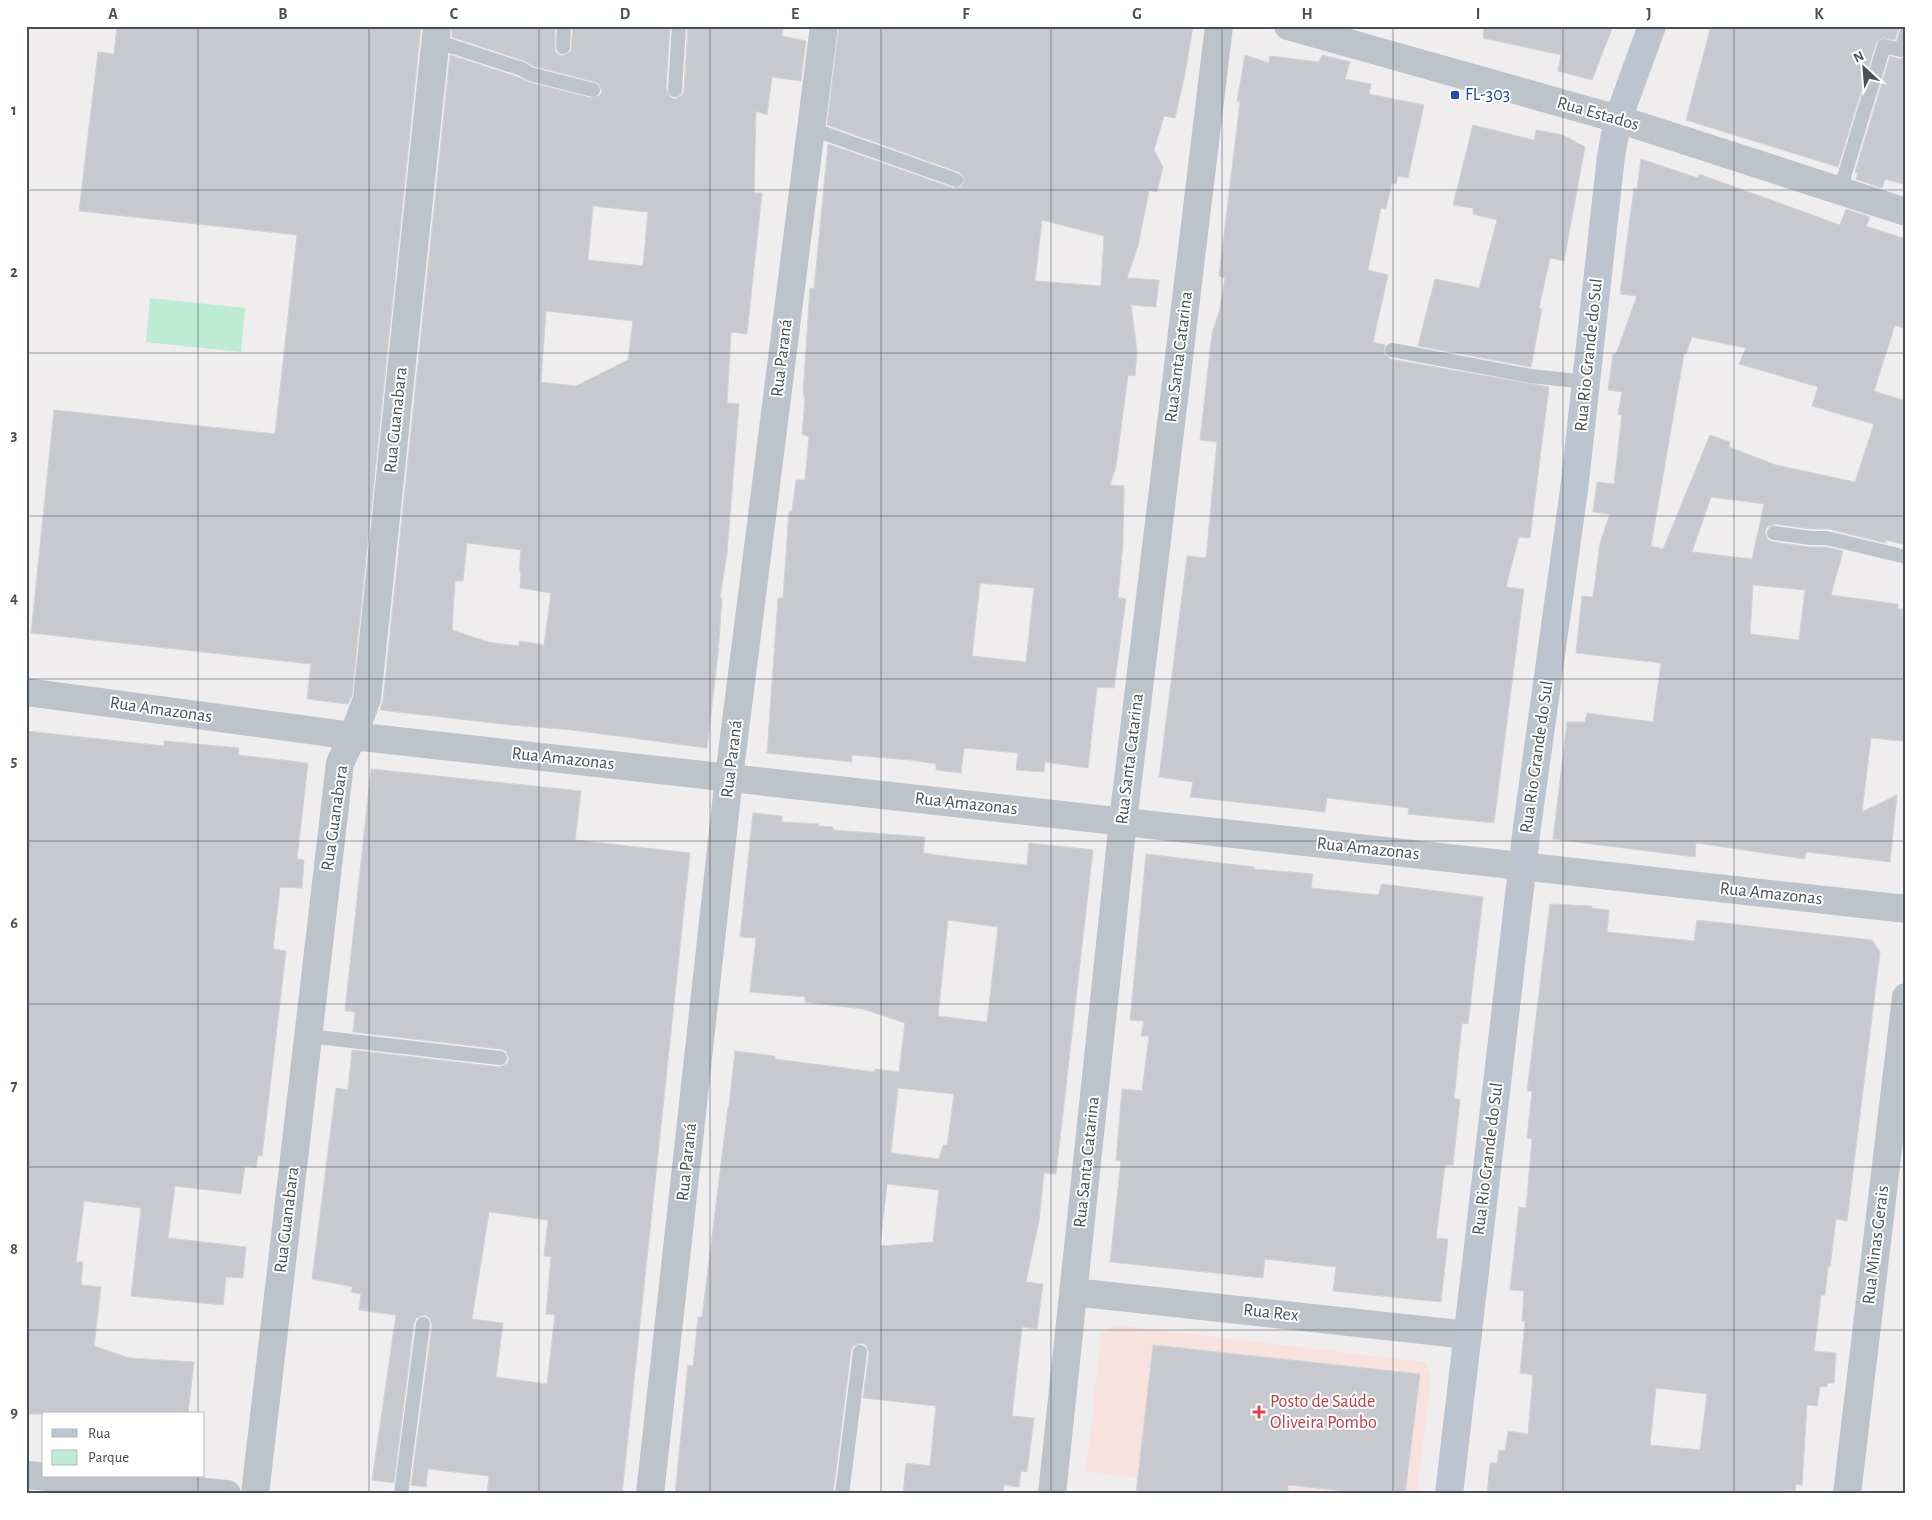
<svg xmlns="http://www.w3.org/2000/svg" width="1932" height="1520" viewBox="0 0 1932 1520" font-family="'Alegreya Sans',sans-serif">
  <style>
    .medical { fill: #f8e2de }
    .green { fill: #beebd3 }
    .building { fill: #c7c9cf; stroke: #d1d3d8; fill-rule: evenodd }
    .lines { fill: none; stroke-linecap: round; stroke-linejoin: round }
    .lane { stroke: #bcc3cb; stroke-width: 14 }
    .street { stroke: #bcc3cb; stroke-width: 28 }
    .secondary { stroke: #bcc4d0; stroke-width: 28 }
    .grid { fill: none; stroke: #474f59; stroke-width: 1; stroke-opacity: 0.55 }
    .transit-dot { fill: #1a4fb4; stroke: #fff; stroke-width: 2 }
    .health-dot { fill: #e0444e; stroke: #fff; stroke-width: 2 }
    .labels { text-anchor: middle; dominant-baseline: central; stroke-width: 4; stroke-linejoin: round; paint-order: stroke }
    .transit-label { font-size: 18px; fill: #164399; stroke: #fff; text-anchor: start }
    .street-label { font-size: 18px; fill: #474f59; stroke: #fff }
    .health-label { font-size: 18px; fill: #be3a42; stroke: #fff; text-anchor: start }
    .neatline { fill: none; stroke: #474f59; stroke-width: 2 }
    .grid-label { font-size: 16px; text-anchor: middle; font-weight: bold; fill: #474f59 }
  </style>
  <rect width="100%" height="100%" fill="#efeded"/>
  <!-- medical -->
  <path class="medical" d="M1113,1325L1425,1362L1431,1376L1417,1494H1255L1086,1471L1101,1335Z"/>
  <!-- green -->
  <path class="green" d="M150,298L245,308L241,352L146,342Z"/>
  <!-- building -->
  <path class="building" d="M117,26H421L352,695L348,704L307,699L311,664L31,633L54,410L275,434L297,235L79,211L98,52L114,54Z
    M452,26H555V51L559,55L563,56L571,51L573,26H670L666,89L670,97L675,99L682,95L684,91L688,26H783L782,36L806,41L801,81L772,77L767,115L756,111L754,193H762L747,334L731,332L727,403L739,404L727,553L720,598H722L718,654L707,748L572,730L511,725L380,710L383,701L450,55L518,77L528,82L591,98L599,96L602,92L599,84L595,82L533,66L525,61L452,37ZM593,206L648,212L643,266L588,260ZM546,311L633,321L628,360L576,386L541,382ZM467,543L521,550L519,571H521L520,588L551,593L544,645L519,641V646L488,642L452,630L455,581H463Z
    M839,26H1193L1185,74L1175,118L1164,116L1154,150L1163,167L1157,192L1149,190L1138,246L1127,278L1159,280L1156,307L1131,305L1137,351L1135,376L1128,375L1116,467L1110,485L1124,486L1123,543L1118,597L1126,599L1114,688L1097,687L1088,768L1045,762L1044,772L1016,770L1018,753L964,748L961,773L936,770V764L911,760L852,755V762L767,753L778,598H783L789,511H792L796,480H805L809,437L802,434L805,398L803,393L810,288L814,289L828,144L953,188L961,187L964,182L963,175L959,172L827,125ZM1042,220L1104,236L1101,286L1035,281ZM980,583L1034,588L1026,662L972,656Z
    M1484,26H1613L1592,80L1558,71L1561,55L1483,38Z
    M1711,26H1902L1898,31L1895,40L1882,38L1876,43L1838,167L1686,120Z
    M1245,55L1269,63L1270,56L1319,62L1322,55L1350,62L1345,79L1371,84L1369,94L1424,105L1408,178L1398,176L1396,184L1392,183L1386,209L1381,208L1368,270L1388,275L1373,342L1385,345L1384,353L1390,359L1549,387L1530,538L1519,537L1506,587L1524,589L1494,823L1408,814L1409,808L1327,798L1325,812L1190,797L1193,782L1159,777L1187,556L1206,558L1217,442L1200,440L1212,333L1220,309L1225,278L1219,276L1240,102L1237,101Z
    M1890,56L1899,59L1906,57V185L1885,179L1882,188L1856,179L1858,173L1855,172Z
    M1473,125L1534,140L1536,130L1563,135L1585,147L1564,261L1550,258L1539,308L1542,309L1531,367L1418,346L1435,279L1479,288L1497,220L1473,214V208L1453,205Z
    M1641,159L1698,178L1699,174L1840,225L1846,209L1870,217L1866,226L1906,239V329L1895,325L1874,391L1906,401V545L1886,540L1885,543L1829,529H1812L1775,524L1767,527L1765,532L1768,540L1773,542L1810,547H1826L1843,551L1831,595L1898,604V609H1903L1902,616H1906V714L1903,741L1871,738L1862,812L1897,795L1890,862L1806,852L1805,859L1696,843L1695,857L1553,839L1567,722H1585L1587,713L1653,722L1661,663L1576,653L1582,596L1593,597L1600,543L1610,514L1593,512L1597,482L1614,484L1622,415L1618,414L1622,392L1608,390L1613,354H1616L1637,296L1620,294L1634,188L1637,189ZM1692,337L1746,348L1739,364L1818,387L1812,406L1874,424L1855,482L1776,465L1729,447L1730,442L1710,435L1663,549L1651,546L1684,354H1686ZM1711,497L1764,504L1752,559L1692,552ZM1753,585L1805,590L1799,640L1750,634Z
    M26,731L164,746V741L219,746L239,748L238,755L308,763L297,859L304,860L302,888L280,887L273,949L286,951L262,1156L258,1155L256,1168L245,1166L241,1194L175,1186L168,1238L246,1247L243,1278L226,1277L223,1305L131,1296L141,1208L84,1201L76,1262H83L81,1285L101,1287L94,1346L129,1358L194,1362L188,1414H26Z
    M371,769L581,791L575,840L690,853L622,1494H487L489,1476L428,1469L426,1487L411,1485L432,1325L429,1317L424,1315L416,1318L414,1323L394,1483L372,1480L396,1315L359,1310L361,1294L351,1292L353,1287L312,1279L336,1088L348,1090L352,1050L499,1067L507,1064L509,1059L506,1051L501,1049L353,1032L355,1012L345,1011ZM489,1212L548,1220L544,1256L551,1257L546,1314L555,1315L547,1384L496,1377L503,1323L472,1319Z
    M753,813L782,816V822L819,824L818,826L833,827V830L925,837L923,853L966,859L1027,865L1029,843L1093,850L1056,1174L1044,1173L1039,1221L1026,1282L1043,1284L1037,1329L1022,1327L1015,1389L1012,1416L1034,1418L1027,1472L1021,1471L1019,1487L1004,1485L1003,1494H903L906,1463L930,1466L936,1406L863,1398L869,1353L866,1345L861,1343L853,1346L851,1351L833,1494H675L688,1365L693,1366L698,1317H702L728,1107H729L735,1051L775,1056V1059L874,1072L875,1069L899,1072L905,1023L863,1009L805,1002V997L750,992L756,938L740,937ZM948,920L998,927L987,1022L938,1016ZM898,1088L954,1094L947,1146L943,1145L939,1159L891,1153ZM887,1184L939,1190L933,1242L880,1246Z
    M1146,854L1254,867V869L1313,874L1311,888L1378,895L1382,884L1483,897L1468,1024L1462,1023L1454,1099H1460L1453,1165H1445L1436,1238L1448,1239L1441,1302L1333,1291L1336,1267L1265,1259L1263,1278L1110,1262L1121,1161H1116L1122,1089L1142,1091L1149,1036H1141L1144,1021L1130,1020Z
    M1550,904L1592,906L1591,908L1609,910L1607,932L1694,941L1697,920L1872,940L1880,952L1847,1221L1836,1219L1830,1267H1828L1825,1295H1821L1814,1351L1836,1353L1834,1383H1827V1387L1820,1386L1817,1406L1807,1405L1802,1485L1796,1484L1795,1491L1785,1490L1784,1494H1487L1490,1463H1497L1499,1450L1505,1451L1508,1431L1528,1434L1533,1375L1520,1373L1525,1321H1522L1524,1291L1510,1290L1519,1207L1526,1208L1532,1139L1527,1138L1532,1091H1527ZM1656,1388L1707,1394L1700,1450L1650,1445Z
    M1153,1345L1420,1374L1405,1494H1374L1288,1485V1494H1136Z"/>
  <g class="lines">
    <!-- lane -->
    <path class="lane" d="M435,41L522,69L530,74L593,90
      M563,47L564,26
      M675,90L679,26
      M812,129L956,180
      M1840,190L1884,46L1901,50L1906,34
      M1392,350L1531,376L1586,382
      M1774,533L1811,538H1827L1906,557
      M308,1036L500,1058
      M401,1494L423,1324
      M842,1494L860,1352"/>
    <!-- street -->
    <path class="street" d="M1288,26L1618,119L1906,212
      M26,692L353,736L1906,909
      M1073,1292L1468,1335
      M26,1475L227,1494
      M255,1494L340,763L353,736L367,699L437,26
      M650,1494L729,777L824,26
      M1052,1494L1123,821L1219,26
      M1847,1494L1906,997"/>
    <!-- secondary -->
    <path class="secondary" d="M1449,1494L1527,827L1574,490L1611,156L1618,119L1652,26"/>
  </g>
  <!-- grid -->
  <path class="grid" d="M198,26V1414M369,26V1494M539,26V1494M710,26V1494M881,26V1494M1051,26V1494M1222,26V1494M1393,26V1494M1563,26V1494M1734,26V1494M26,190H1906M26,353H1906M26,516H1906M26,679H1906M26,841H1906M26,1004H1906M26,1167H1906M26,1330H1906M198,1476V1494"/>
  <!-- markers -->
  <rect class="transit-dot" x="1450" y="90" width="10" height="10" rx="2.5"/>
  <path class="health-dot" d="M1256.5 1404.5h5v5h5v5h-5v5h-5v-5h-5v-5h5z"/>
  <g class="labels">
    <!-- transit labels -->
    <g class="transit-label">
      <text x="1465" y="95">FL-303</text>
    </g>
    <!-- street labels -->
    <g class="street-label">
      <text transform="translate(1598 114) rotate(16)">Rua Estados</text>
      <text transform="translate(1589 355) rotate(-84)">Rua Rio Grande do Sul</text>
      <text transform="translate(1179 357) rotate(-83)">Rua Santa Catarina</text>
      <text transform="translate(782 358) rotate(-83)">Rua Paraná</text>
      <text transform="translate(396 420) rotate(-84)">Rua Guanabara</text>
      <text transform="translate(161 710) rotate(8)">Rua Amazonas</text>
      <text transform="translate(1537 757) rotate(-82)">Rua Rio Grande do Sul</text>
      <text transform="translate(563 759) rotate(6)">Rua Amazonas</text>
      <text transform="translate(732 759) rotate(-83)">Rua Paraná</text>
      <text transform="translate(1130 759) rotate(-83)">Rua Santa Catarina</text>
      <text transform="translate(966 804) rotate(6)">Rua Amazonas</text>
      <text transform="translate(335 818) rotate(-82)">Rua Guanabara</text>
      <text transform="translate(1368 849) rotate(6)">Rua Amazonas</text>
      <text transform="translate(1771 894) rotate(6)">Rua Amazonas</text>
      <text transform="translate(1488 1159) rotate(-83)">Rua Rio Grande do Sul</text>
      <text transform="translate(687 1162) rotate(-84)">Rua Paraná</text>
      <text transform="translate(1087 1162) rotate(-84)">Rua Santa Catarina</text>
      <text transform="translate(287 1220) rotate(-83)">Rua Guanabara</text>
      <text transform="translate(1876 1245) rotate(-83)">Rua Minas Gerais</text>
      <text transform="translate(1271 1313) rotate(6)">Rua Rex</text>
    </g>
    <!-- health labels -->
    <g class="health-label">
      <text x="1270" y="1402">Posto de Saúde<tspan x="1270" dy="21">Oliveira Pombo</tspan></text>
    </g>
  </g>
  <!-- border -->
  <rect width="1932" height="1520" fill="none" stroke="#ffffff" stroke-width="55"/>
  <!-- legend -->
  <rect x="42" y="1412" width="162" height="65" fill="#ffffff" stroke="#b5b9bd"/>
  <rect x="52" y="1429" width="25" height="8" fill="#bcc4d0" stroke="#b5b9bd"/>
  <text x="88" y="1438" font-size="15" fill="#474f59">Rua</text>
  <rect x="52" y="1450" width="25" height="15" fill="#beebd3" stroke="#b5b9bd"/>
  <text x="88" y="1462" font-size="15" fill="#474f59">Parque</text>
  <!-- north arrow -->
  <g transform="translate(1864 68) rotate(334)" stroke="#ffffff" stroke-width="4" paint-order="stroke">
  <path d="M0-4L9 19L0 12L-9 19Z" fill="#474f59"/>
  <text y="-8" font-size="14" font-weight="bold" text-anchor="middle" fill="#474f59">N</text>
  </g>
  <rect x="28" y="28" width="1876" height="1464" class="neatline"/>
  <g class="grid-label">
    <text x="113" y="19">A</text>
    <text x="283" y="19">B</text>
    <text x="454" y="19">C</text>
    <text x="625" y="19">D</text>
    <text x="795" y="19">E</text>
    <text x="966" y="19">F</text>
    <text x="1137" y="19">G</text>
    <text x="1307" y="19">H</text>
    <text x="1478" y="19">I</text>
    <text x="1649" y="19">J</text>
    <text x="1819" y="19">K</text>
    <text x="14" y="115">1</text>
    <text x="14" y="277">2</text>
    <text x="14" y="440">3</text>
    <text x="14" y="603">4</text>
    <text x="14" y="766">5</text>
    <text x="14" y="928">6</text>
    <text x="14" y="1091">7</text>
    <text x="14" y="1254">8</text>
    <text x="14" y="1417">9</text>
  </g>
</svg>
